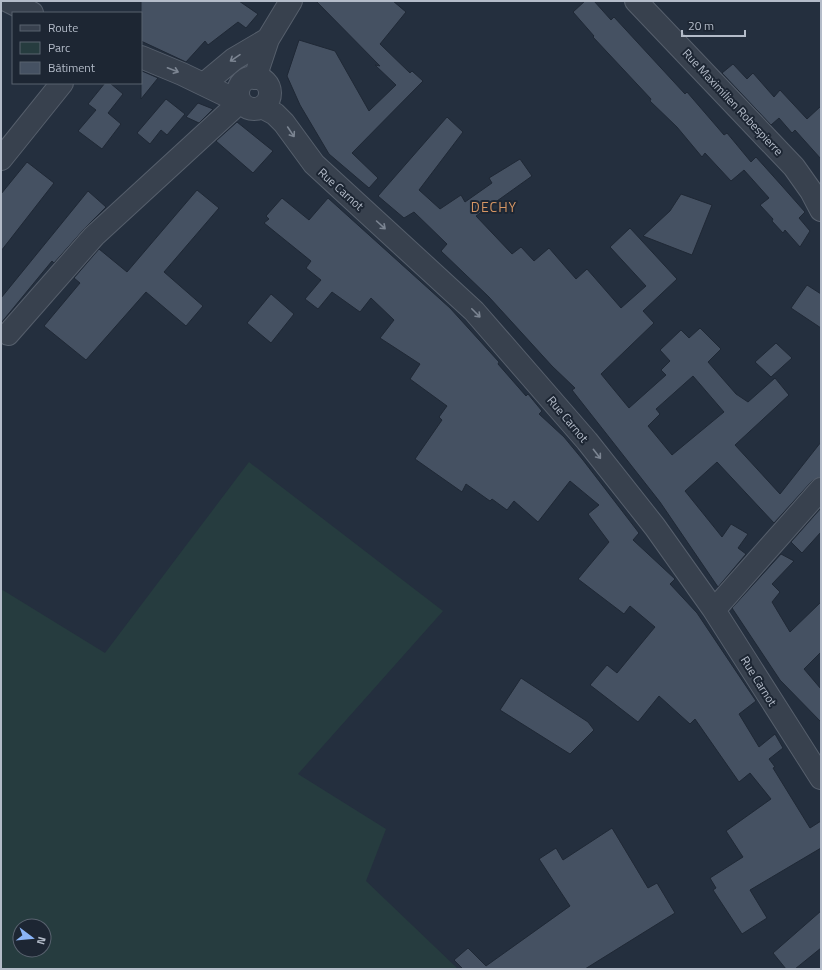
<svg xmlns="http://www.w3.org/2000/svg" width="822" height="970" viewBox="0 0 822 970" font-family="'Titillium Web',sans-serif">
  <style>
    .green { fill: #263c3f; fill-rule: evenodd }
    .building { fill: #455162; stroke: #1f2835; fill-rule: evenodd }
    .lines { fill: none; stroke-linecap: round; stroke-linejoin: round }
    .minor-casing { stroke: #565f6c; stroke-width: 24 }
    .minor { stroke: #38414e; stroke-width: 22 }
    .oneway { stroke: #7c8592 }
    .labels { text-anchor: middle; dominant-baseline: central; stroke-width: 4; stroke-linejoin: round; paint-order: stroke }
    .street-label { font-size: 12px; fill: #b4bcc9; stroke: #1d2633 }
    .quarter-label { font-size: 14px; letter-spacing: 1px; fill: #d59563; stroke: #1d2633 }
  </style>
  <rect width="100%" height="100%" fill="#242f3e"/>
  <!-- green -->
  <path class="green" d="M249,462L443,611L298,774L386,829L366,881L458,969H1V589L105,653ZM20,926H44V950H20Z"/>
  <!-- building -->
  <path class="building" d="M141,1H239L258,14L246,28L238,22L208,45L205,41L186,62L141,41Z
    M316,1H393L406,12L380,44L410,73L412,71L423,81L352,153L378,178L369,188L329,154L300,105L287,76L299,40L335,51L369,111L396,85L375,65L380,66Z
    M585,1H594L611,20L614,17L685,94L687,92L724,135L727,133L751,162L756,157L782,186L805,212L799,218L810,231L800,247L785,230L783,233L772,221L773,219L760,205L769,198L744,170L731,181L705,153L702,157L677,127L650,101L651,99L593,37L594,36L573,12Z
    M733,64L747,79L753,73L774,97L780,90L807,119L821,106V159L795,130L792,133L779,118L771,125L722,73Z
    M142,71L158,78L141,99V72Z
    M105,83H110L123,94L108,113L121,124L102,149L78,131L96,110L88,104Z
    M166,99L185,114L167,135L161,130L150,144L137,133Z
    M198,103L213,109L199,123L186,117Z
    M447,117L463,132L419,190L440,209L461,195L465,202L492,183L489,178L520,159L532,176L476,216L512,254L521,247L534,261L549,248L576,279L587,269L621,308L646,286L610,247L630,228L677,279L643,311L654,323L601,374L629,408L666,375L661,370L670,361L660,350L681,330L689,338L700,328L721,349L708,362L736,394L748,402L775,378L789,395L735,445L780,494L821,442V477L812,481L774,523L717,462L685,491L722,537L731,524L748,534L738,548L746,554L718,587L660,502L572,390L575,388L552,366L489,297L441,251L447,244L414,212L404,218L378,196ZM693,376L724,412L672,455L648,426L660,414L656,409Z
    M237,122L273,151L253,173L216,141Z
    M27,162L54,183L1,251V194Z
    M197,190L219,208L164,272L203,306L186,326L146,292L86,360L44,326L80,283L74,278L99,249L127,272Z
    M88,191L106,207L85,228L54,263L52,261L1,323V298Z
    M681,194L712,205L692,255L643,236L670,211Z
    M282,198L309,220L328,198L450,308L499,362L498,364L526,396L528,394L542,411L539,414L564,437L583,460L639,533L633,540L675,579L670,584L697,613L756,701L739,714L759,747L775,734L783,748L769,759L775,767L773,768L810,828L821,821V848L750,890L767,918L742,934L713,890L716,888L710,878L743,857L726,831L771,799L750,773L739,782L695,719L690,724L659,696L638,722L590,685L607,665L617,673L655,627L630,606L624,614L578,579L609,542L588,514L599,505L570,481L538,522L514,501L507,510L492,499L490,501L466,484L462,492L415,459L442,420L439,417L447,406L410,379L420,364L380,338L394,320L371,298L360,312L332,292L318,309L305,299L321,280L306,268L311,261L264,223L269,219L266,216Z
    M807,285L821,294V328L791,308Z
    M271,294L294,314L271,343L247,323Z
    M776,343L792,358L771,377L755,362Z
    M821,508V532L802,553L791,542Z
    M781,554L794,561L772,584L780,592L772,602L790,632L821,602V652L804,669L821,689V722L780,680L732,608Z
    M521,678L588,722L594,730L570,754L500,710Z
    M612,828L648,888L657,883L675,913L585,969H463L454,960L468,948L486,966L570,906L539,859L556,848L563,860Z
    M821,911V948L795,969H786L773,953Z"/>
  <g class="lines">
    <!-- minor casing -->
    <g class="minor-casing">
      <path id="minor" d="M8,1L32,13
        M636,1L794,167L811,191L821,210
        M238 93a16 16 0 1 1 32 0a16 16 0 1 1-32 0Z
        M255,78L268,39L291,1
        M204,84L234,59L268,39
        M262,107L275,114L284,123L314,164L474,311L587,441L655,527L714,610L821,778
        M1,159L62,83
        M8,334L94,236L240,102L182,74L141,57
        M714,610L821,489"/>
    </g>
    <!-- minor -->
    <use href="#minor" class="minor"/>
  </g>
  <!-- one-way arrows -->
  <defs><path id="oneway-shaft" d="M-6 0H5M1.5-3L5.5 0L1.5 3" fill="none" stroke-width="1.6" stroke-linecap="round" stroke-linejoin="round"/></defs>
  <g class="oneway">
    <use href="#oneway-shaft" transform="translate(235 58) rotate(146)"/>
    <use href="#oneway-shaft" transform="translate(173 70) rotate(21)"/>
    <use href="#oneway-shaft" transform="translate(291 132) rotate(56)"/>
    <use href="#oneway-shaft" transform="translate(381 225) rotate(42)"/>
    <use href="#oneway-shaft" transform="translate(476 313) rotate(45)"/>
    <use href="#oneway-shaft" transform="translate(597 454) rotate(52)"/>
  </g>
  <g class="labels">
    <!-- street labels -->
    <g class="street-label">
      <text transform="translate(733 102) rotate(47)">Rue Maximilien Robespierre</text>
      <text transform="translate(341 189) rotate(42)">Rue Carnot</text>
      <text transform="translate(568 419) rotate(50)">Rue Carnot</text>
      <text transform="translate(759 681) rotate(58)">Rue Carnot</text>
    </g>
    <!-- quarter labels -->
    <g class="quarter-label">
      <text x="494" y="206">DECHY</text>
    </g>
  </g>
  <!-- border -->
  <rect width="822" height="970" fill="none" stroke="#b4bcc9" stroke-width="4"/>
  <!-- legend -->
  <rect x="12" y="12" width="130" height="72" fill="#1d2633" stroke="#59626f"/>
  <rect x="20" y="25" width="20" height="6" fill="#38414e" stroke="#59626f"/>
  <text x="48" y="32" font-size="12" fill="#b4bcc9">Route</text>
  <rect x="20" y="42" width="20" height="12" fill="#263c3f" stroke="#59626f"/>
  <text x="48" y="52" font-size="12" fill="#b4bcc9">Parc</text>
  <rect x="20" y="62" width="20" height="12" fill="#455162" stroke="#59626f"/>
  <text x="48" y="72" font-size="12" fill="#b4bcc9">Bâtiment</text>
  <!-- north arrow -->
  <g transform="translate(32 938) rotate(106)"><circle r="19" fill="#1d2633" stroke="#59626f"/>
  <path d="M0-3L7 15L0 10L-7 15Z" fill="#8ab4f8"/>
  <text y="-6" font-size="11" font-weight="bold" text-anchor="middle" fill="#b4bcc9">N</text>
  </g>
  <!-- scale -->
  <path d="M682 30v6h63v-6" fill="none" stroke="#b4bcc9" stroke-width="2"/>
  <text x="688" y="30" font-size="12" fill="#b4bcc9" stroke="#1d2633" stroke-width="3" paint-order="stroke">20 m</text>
</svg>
